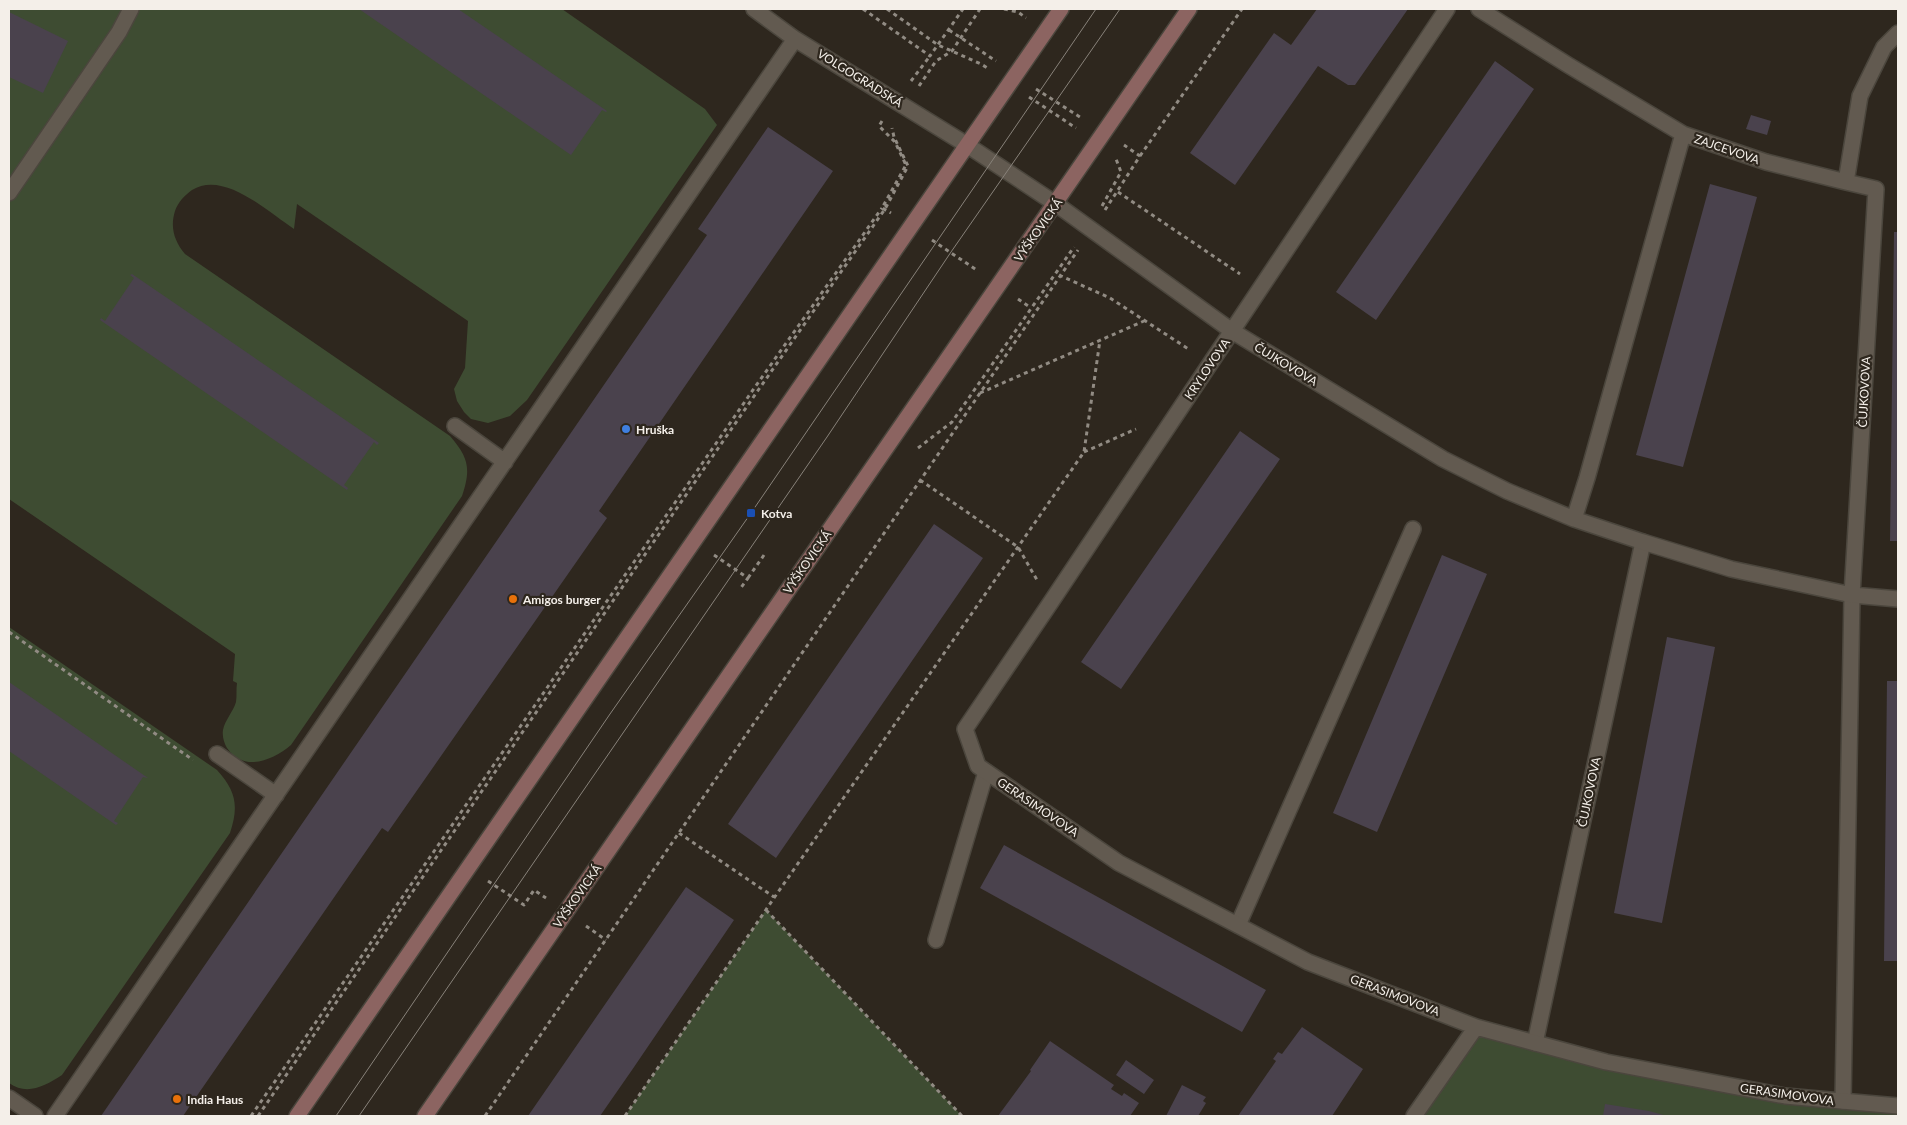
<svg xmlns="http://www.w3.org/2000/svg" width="1907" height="1125" viewBox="0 0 1907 1125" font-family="Lato,sans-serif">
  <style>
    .green { fill: #3e4c32 }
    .building { fill: #4a424d }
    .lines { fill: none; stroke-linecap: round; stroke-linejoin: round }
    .lane-casing { stroke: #4b463d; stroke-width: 18 }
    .street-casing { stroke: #4b463d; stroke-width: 18 }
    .secondary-casing { stroke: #4b463d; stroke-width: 18 }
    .path { stroke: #918b83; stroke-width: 3; stroke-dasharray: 4 4; stroke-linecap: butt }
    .lane { stroke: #625a50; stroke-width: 15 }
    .street { stroke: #625a50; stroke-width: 15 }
    .secondary { stroke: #8c6461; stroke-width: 15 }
    .tram { stroke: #88827a; stroke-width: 1 }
    .shop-dot { fill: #3f7fe0; stroke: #2e271e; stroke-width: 2 }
    .transit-dot { fill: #1a4fb4; stroke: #2e271e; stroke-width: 2 }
    .food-dot { fill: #e8710a; stroke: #2e271e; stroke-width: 2 }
    .labels { text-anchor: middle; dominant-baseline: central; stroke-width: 4.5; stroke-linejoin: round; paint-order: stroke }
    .street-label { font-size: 12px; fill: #f4efe9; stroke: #2e271e }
    .poi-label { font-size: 12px; font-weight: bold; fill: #f4efe9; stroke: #2e271e; text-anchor: start }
  </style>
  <rect width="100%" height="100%" fill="#2e271e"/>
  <!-- green -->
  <path class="green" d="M9,9H562L705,109L717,125L527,400L510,416L488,423L471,419L464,412L457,401L454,389L465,368L468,321L297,204L294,229C268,212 224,170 192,190C185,195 178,202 175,211C170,227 174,241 185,254L450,436C469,458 471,469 462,496L291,745C273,760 244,773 227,748C224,743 222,736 223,730C225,720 233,712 236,702C237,696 236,689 237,683L233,681L235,654L9,499Z
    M9,627L217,770C236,791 239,806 230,833L62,1075C45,1086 27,1096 9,1083Z
    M766,910L962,1116H625Z
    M1476,1027L1606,1062L1898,1106V1116H1414Z"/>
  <!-- building -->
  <path class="building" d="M359,9H458L607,111L606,112L602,110L571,155Z
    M1317,9H1408L1355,85H1348L1318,66L1235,185L1190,153L1274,33L1291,45Z
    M9,12L68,41L43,93L9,77Z
    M1495,61L1534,89L1376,320L1336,292Z
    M1751,115L1771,121L1767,135L1746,129Z
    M768,127L833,171L599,511L607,518L388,832L382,828L183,1116H101L707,235L698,229Z
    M1710,184L1757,197L1683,467L1636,455Z
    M1894,232H1898V541H1890Z
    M132,274L379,443L377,445L374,442L344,485L348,488L347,490L100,320L101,318L105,321L134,278L130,275Z
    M1240,431L1280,459L1121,689L1081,662Z
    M934,524L983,558L776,858L728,824Z
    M1442,555L1487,574L1377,832L1333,813Z
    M1667,637L1715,647L1662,923L1614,913Z
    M1887,681H1898V961H1884Z
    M9,682L148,778L143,777L114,821L118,823L116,825L9,751Z
    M1004,845L1266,990L1242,1032L980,888Z
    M686,887L734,920L632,1070L600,1116H528Z
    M1302,1027L1363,1069L1332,1116H1238L1276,1061L1273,1059L1278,1052L1282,1054Z
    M1050,1041L1114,1085L1111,1089L1122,1096L1124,1093L1139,1103L1130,1116H998L1031,1071L1030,1070Z
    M1126,1060L1154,1080L1144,1094L1116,1075Z
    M1182,1085L1206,1097L1203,1101L1206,1103L1198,1116H1166Z
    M1605,1104L1649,1111L1667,1116H1603Z"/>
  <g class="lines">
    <!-- lane casing -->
    <g class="lane-casing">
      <path id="lane" d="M1238,925L1413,529
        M936,940L986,772
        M1535,1043L1643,542
        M1843,1101L1852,595"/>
    </g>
    <!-- street casing -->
    <g class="street-casing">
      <path id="street" d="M754,9L795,39L967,145L1056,204L1232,331L1443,459L1507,491L1574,519L1643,542L1731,569L1852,595L1898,599
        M1447,9L1051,602L965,729L978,766L1119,863L1308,962L1476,1027L1606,1062L1785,1096L1898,1106
        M1479,9L1568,65L1683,134L1766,162L1846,182L1860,96L1884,47L1898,33
        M1846,182L1876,189L1852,595
        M9,193L119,32L131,9
        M455,426L505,462
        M1574,519L1587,478L1683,134
        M217,754L276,795
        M9,1098L35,1116
        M55,1116L795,39
        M1414,1116L1476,1027"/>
    </g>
    <!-- secondary casing -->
    <g class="secondary-casing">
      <path id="secondary" d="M297,1116L1061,9
        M425,1116L1189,9"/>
    </g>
    <!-- path -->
    <path class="path" d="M863,9L930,56L963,9
      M887,9L938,45L981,64L989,69
      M1004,9L1018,12L1026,18
      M949,30L996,61
      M911,81L930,56
      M919,86L936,61L952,51L980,9
      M1036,89L1083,119
      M1029,97L1076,128
      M882,121L879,126L895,142L906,165L882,208L891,213
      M1140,156L1242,9
      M1118,192L1240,274
      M1102,206L1121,172L1116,159
      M1105,210L1140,156L1124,145
      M932,240L978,271
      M1059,275L1110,298L1190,350
      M1018,299L1031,308
      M980,393L1144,321
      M918,448L952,422L1074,247
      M1084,452L1136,429
      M920,480L1018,547L1037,580
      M714,555L748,578L740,589
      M748,578L764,555
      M9,632L193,760
      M679,833L774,897
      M488,881L524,905L534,890L546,898
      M766,910L962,1116
      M586,926L606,940
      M251,1116L755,387L882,208
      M258,1116L759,389L885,209L908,166L894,137L892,128
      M485,1116L1078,250
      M625,1116L774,898L1084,452L1100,340"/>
    <!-- lane -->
    <use href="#lane" class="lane"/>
    <!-- street -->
    <use href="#street" class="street"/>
    <!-- secondary -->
    <use href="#secondary" class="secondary"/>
    <!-- tram -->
    <path class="tram" d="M336,1116L610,714L751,513L1096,9
      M359,1116L827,437L951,252L1120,9"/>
  </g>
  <!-- markers -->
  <circle class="shop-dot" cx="626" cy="429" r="5"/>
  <rect class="transit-dot" x="746" y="508" width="10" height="10" rx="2.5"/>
  <g class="food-dot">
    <circle cx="513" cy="599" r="5"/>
    <circle cx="177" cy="1099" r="5"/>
  </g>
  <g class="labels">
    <!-- street labels -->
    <g class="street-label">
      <text transform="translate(860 78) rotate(32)">VOLGOGRADSKÁ</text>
      <text transform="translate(1727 149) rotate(19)">ZAJCEVOVA</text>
      <text transform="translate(1038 230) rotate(-55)">VÝŠKOVICKÁ</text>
      <text transform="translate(1286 364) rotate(31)">ČUJKOVOVA</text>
      <text transform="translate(1207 369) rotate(-56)">KRYLOVOVA</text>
      <text transform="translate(1864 392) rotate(-87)">ČUJKOVOVA</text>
      <text transform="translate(807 562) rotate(-55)">VÝŠKOVICKÁ</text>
      <text transform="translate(1589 792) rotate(-78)">ČUJKOVOVA</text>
      <text transform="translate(1038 807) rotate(34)">GERASIMOVOVA</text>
      <text transform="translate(577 896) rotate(-55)">VÝŠKOVICKÁ</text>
      <text transform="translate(1395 995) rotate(21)">GERASIMOVOVA</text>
      <text transform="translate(1787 1094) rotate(8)">GERASIMOVOVA</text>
    </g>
    <!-- poi labels -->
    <g class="poi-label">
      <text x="636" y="429">Hruška</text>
      <text x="761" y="513">Kotva</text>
      <text x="523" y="599">Amigos burger</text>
      <text x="187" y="1099">India Haus</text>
    </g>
  </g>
  <!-- border -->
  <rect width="1907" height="1125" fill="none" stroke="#f4efe9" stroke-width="20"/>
</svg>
